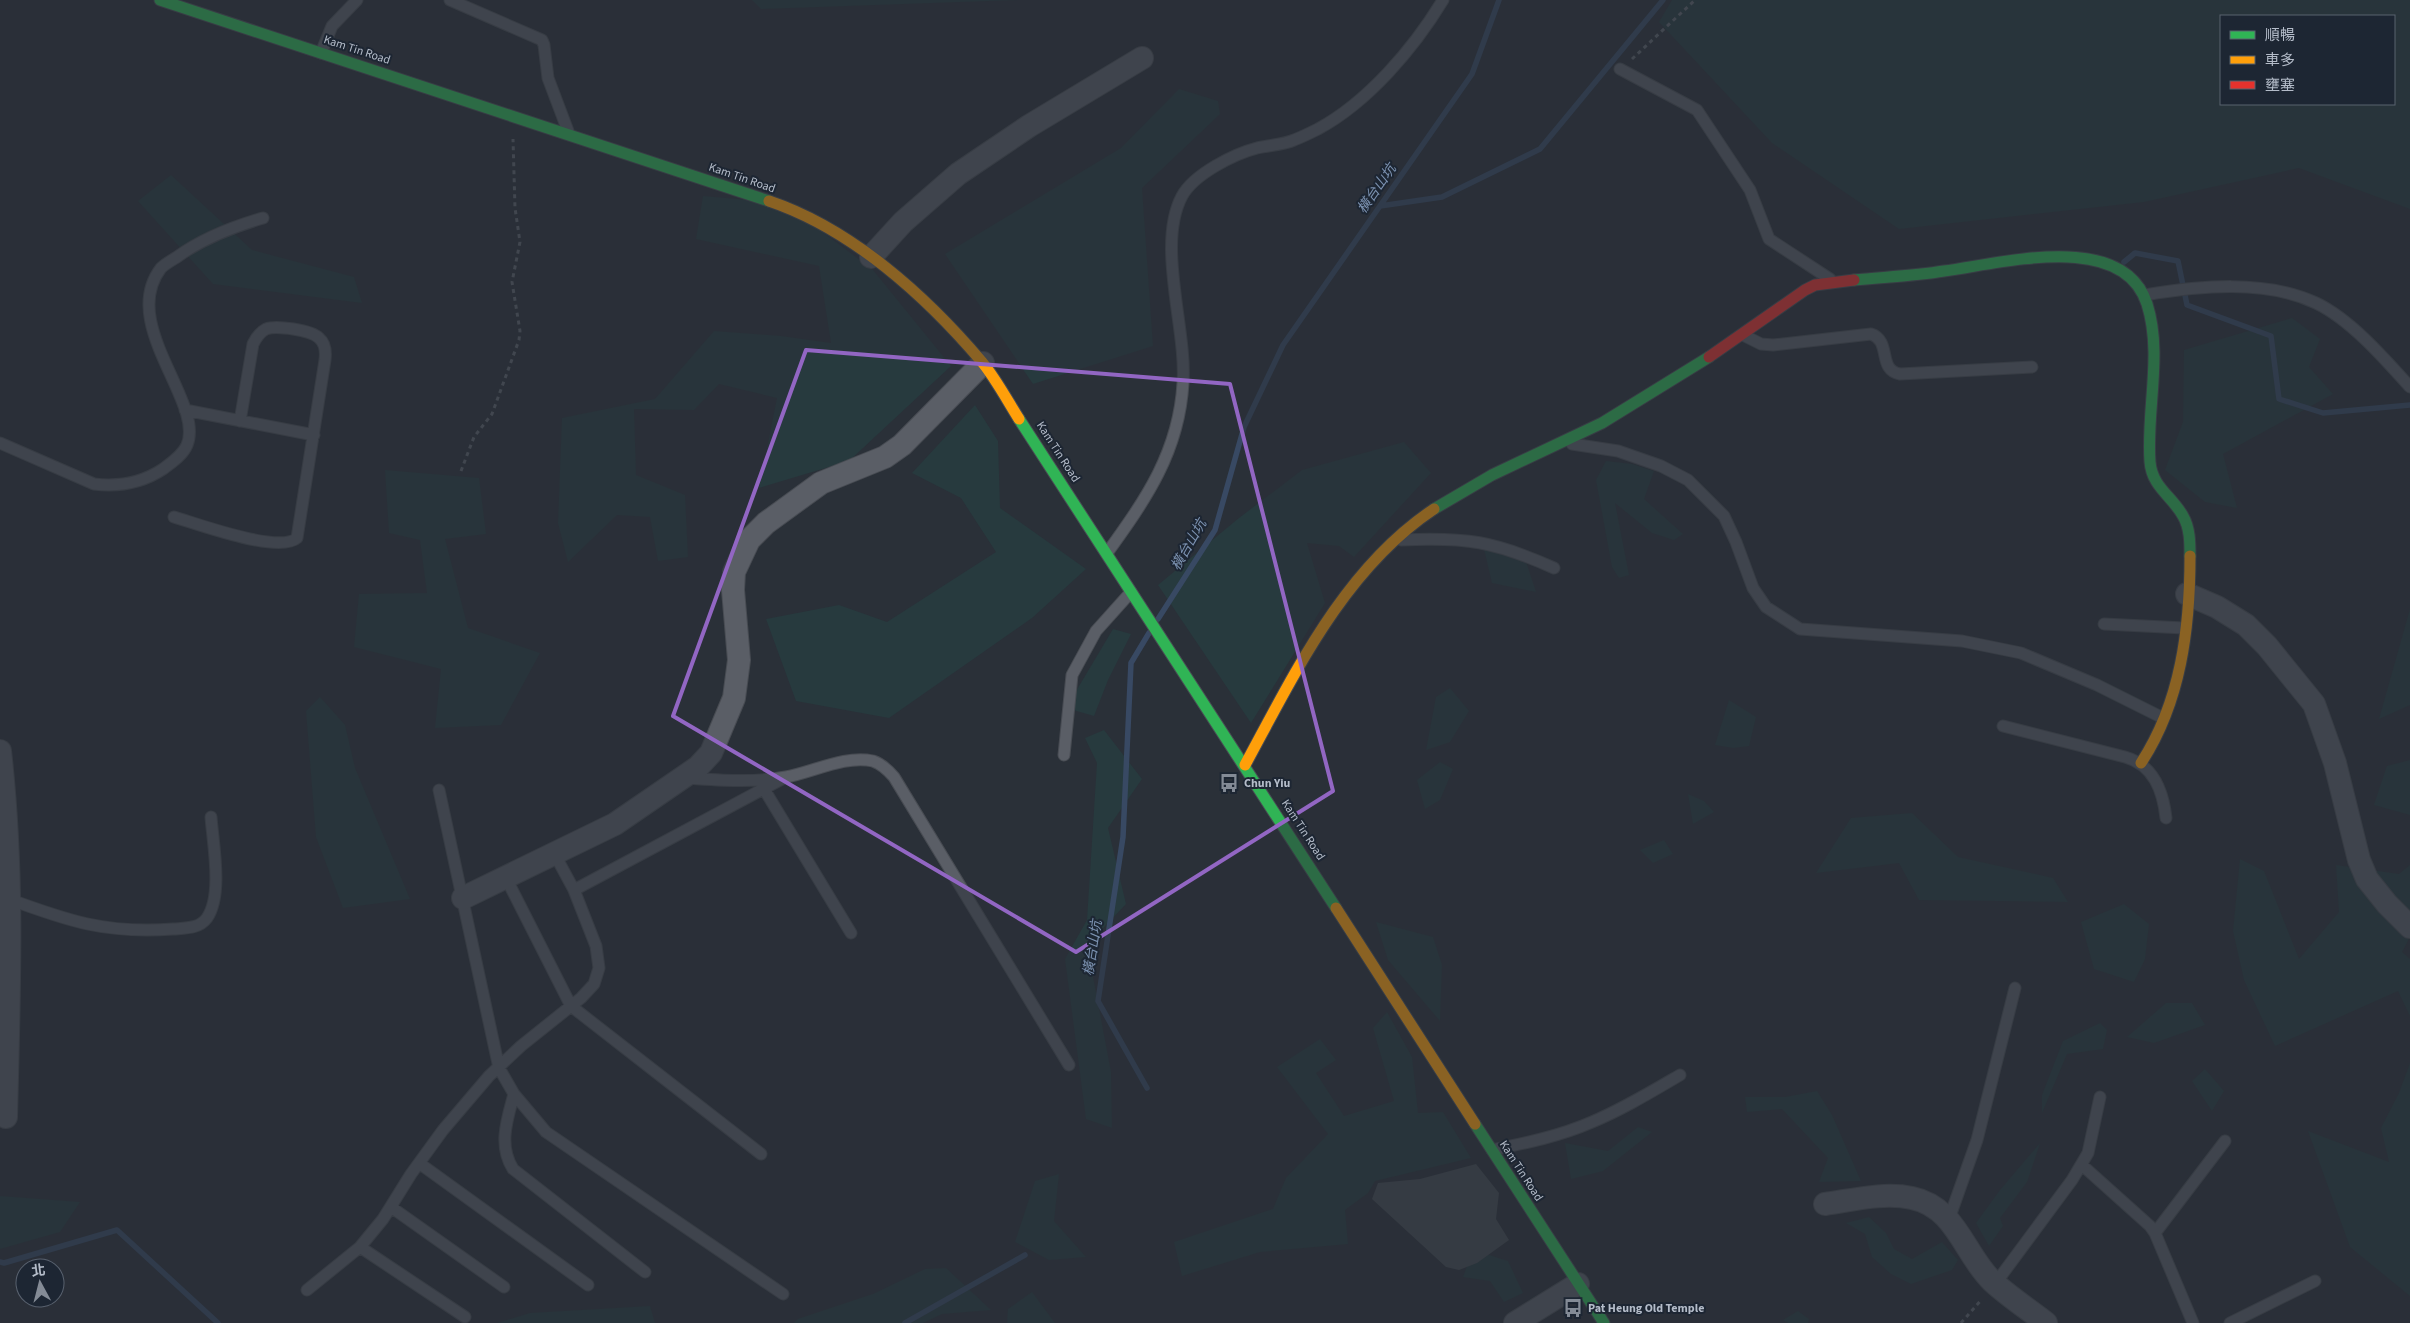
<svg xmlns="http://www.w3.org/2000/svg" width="2410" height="1323" viewBox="0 0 2410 1323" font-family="'Source Sans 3','Noto Sans TC',sans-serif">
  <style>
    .green { fill: #273a3e; fill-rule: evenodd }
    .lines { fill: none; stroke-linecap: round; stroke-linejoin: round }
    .stream { stroke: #384963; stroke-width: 5.5 }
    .building { fill: #444950 }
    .lane-casing { stroke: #484c53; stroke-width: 13 }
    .street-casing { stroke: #484c53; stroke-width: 24 }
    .fast-casing { stroke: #484c53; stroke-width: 13 }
    .slow-casing { stroke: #484c53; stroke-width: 13 }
    .jam-casing { stroke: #484c53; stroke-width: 13 }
    .path { stroke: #5d636a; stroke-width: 3; stroke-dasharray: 4 4; stroke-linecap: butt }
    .lane { stroke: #5a5e66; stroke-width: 11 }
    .street { stroke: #5a5e66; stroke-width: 22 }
    .fast { stroke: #30b455; stroke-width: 11 }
    .slow { stroke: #ff9f0a; stroke-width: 11 }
    .jam { stroke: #e5322d; stroke-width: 11 }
    .marked { fill: none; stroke: #9266c3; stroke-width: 4; stroke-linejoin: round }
    .labels { text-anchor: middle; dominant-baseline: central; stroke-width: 4; stroke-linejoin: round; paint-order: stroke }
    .street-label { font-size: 12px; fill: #b4bcc9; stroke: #1d2633 }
    .poi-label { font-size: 12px; font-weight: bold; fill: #b4bcc9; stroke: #1d2633; text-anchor: start }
    .water-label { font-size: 14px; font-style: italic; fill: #7c92b1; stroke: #1d2633 }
  </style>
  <rect width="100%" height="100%" fill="#2a3038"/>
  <!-- green -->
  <path class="green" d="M752,0H1017L761,9Z
    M1672,0H2410V209L2299,168L2144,202L1899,229L1772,143L1659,22ZM2394,16V104H2221V16Z
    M1179,89L1218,101L1220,114L1142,188L1153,346L1033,384L945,254L1121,148Z
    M171,175L252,250L354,277L362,303L213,284L138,201Z
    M703,196L784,203L873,270L951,366L849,461L759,488L777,398L719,384L694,410L634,409L636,475L685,495L688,557L658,561L650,517L617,515L568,562L558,523L562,418L655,399L714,331L781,336L831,343L819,266L696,239Z
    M2292,318L2320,339L2309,367L2333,394L2223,454L2237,508L2205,502L2165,470L2183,422L2184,350Z
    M975,405L998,441L1000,508L1086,569L1032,618L889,718L796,701L766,619L839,605L887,622L996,552L961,498L912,473Z
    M1404,442L1431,473L1354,557L1339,546L1307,543L1325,603L1251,723L1158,585L1239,518L1302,470Z
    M1606,461L1632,464L1654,471L1644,499L1683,534L1674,540L1652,533L1615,503L1629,575L1619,578L1612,567L1596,480Z
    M385,470L479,478L486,534L445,539L468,628L540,653L501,725L435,728L441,669L354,647L359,594L427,593L420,540L389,533Z
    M1484,549L1526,562L1536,592L1492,583Z
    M2410,609V705L2379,719Z
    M1113,629L1131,634L1108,680L1094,716L1066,708Z
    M1450,688L1469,711L1450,742L1426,750L1436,697Z
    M320,697L345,725L355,768L410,899L343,908L316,837L306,711Z
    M1729,700L1756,717L1749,746L1733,748L1715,745Z
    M1104,730L1142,779L1108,828L1126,904L1087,945L1111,1072L1112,1128L1086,1119L1065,959L1087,920L1097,763L1085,738Z
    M2410,760V815L2374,805L2387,766Z
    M1440,762L1453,769L1440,800L1425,809L1417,780Z
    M1688,794L1704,801L1714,812L1693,824Z
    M1912,813L1958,857L2053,878L2068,902L1919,900L1899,863L1816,873L1851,818Z
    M1664,840L1673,854L1653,863L1640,850Z
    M2240,859L2264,871L2299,959L2339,912L2336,865L2399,874L2410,865V937L2402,952L2410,959V1016L2398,991L2275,1046L2244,980L2233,931Z
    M2124,904L2149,924L2145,959L2134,982L2094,969L2081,922Z
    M1376,922L1433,937L1442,965L1440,1021L1388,960Z
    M2166,1003H2192L2205,1025L2154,1043L2127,1037Z
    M1387,1012L1412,1057L1418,1113L1443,1112L1471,1158L1375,1181L1368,1193L1345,1210L1348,1244L1260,1252L1182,1276L1174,1242L1273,1209L1286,1178L1328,1134L1277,1067L1320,1039L1336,1060L1316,1073L1344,1116L1394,1101L1373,1028Z
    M2100,1023L2107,1030L2103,1049L2067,1054L2042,1113V1095L2063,1041Z
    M2410,1063V1296L2350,1247L2308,1131L2389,1162L2381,1128L2399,1093Z
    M2205,1069L2224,1091L2212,1111L2192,1081Z
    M1817,1091L1832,1115L1861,1181L1819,1182L1828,1158L1782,1109L1747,1112L1745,1097H1785Z
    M1638,1127L1652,1132L1603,1171L1571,1179L1565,1143L1608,1151Z
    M2040,1143L2027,1182L2000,1218L2003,1226L1989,1246L1976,1223L2000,1190Z
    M1059,1174L1054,1221L1086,1257L1049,1260L1015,1242L1035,1181Z
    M0,1196L80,1202L60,1232L0,1249Z
    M1869,1217L1886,1233L1894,1249L1912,1259L1942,1242L1958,1260L1952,1270L1911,1284L1891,1274L1872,1257L1865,1234L1846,1223Z
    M1473,1250L1508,1261L1523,1293L1504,1302L1490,1281L1463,1277Z
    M946,1268L991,1310L942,1314L923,1323H794L798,1319L873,1294L925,1269Z
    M1032,1292L1055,1323H1007L1008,1309Z
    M650,1306L655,1323H497L530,1313Z
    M1798,1311L1809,1319L1808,1323H1788L1783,1320Z"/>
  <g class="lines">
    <!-- stream -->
    <path class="stream" d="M1380,206L1442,197L1540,149L1663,0
      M2124,262L2135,253L2178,261L2187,305L2271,336L2279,399L2323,413L2410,405
      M1158,619L1215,530L1244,427L1283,345L1472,74L1499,0
      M1147,1088L1098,1001L1123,837L1131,663L1149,633
      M0,1262L4,1263L117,1230L218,1323
      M905,1323L1025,1255"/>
  </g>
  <!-- building -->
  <path class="building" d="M1476,1164L1499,1193L1496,1219L1509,1240L1477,1263L1459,1270L1446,1267L1372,1199L1378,1183L1420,1179Z"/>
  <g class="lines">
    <!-- lane casing -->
    <g class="lane-casing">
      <path id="lane" d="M450,0L542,40L544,45L548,78L568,131
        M321,53L332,26L357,0
        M1620,69L1697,110L1750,190L1769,239L1830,279
        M2145,295C2199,286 2265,279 2316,303C2350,319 2385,359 2410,387
        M1743,335L1761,344L1773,345L1871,334C1892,341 1877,370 1900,374L2032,367
        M185,410L314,435
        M0,443L94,484C119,487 142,483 163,469C171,463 183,455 187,445C205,402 118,324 161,268C165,264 172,260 177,257C203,238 232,227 263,218
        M1572,444L1618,451L1661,466L1688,480L1724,516L1736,542L1753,588L1766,607L1800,629L1962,641L2021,653L2097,685L2163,718
        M174,517C198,524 279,554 297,538L325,360C326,352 325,343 319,338C311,330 276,325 266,329C260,332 256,338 253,344L240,421
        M1401,540C1466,537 1494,541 1554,568
        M1107,553C1146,499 1179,452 1183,383C1187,329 1156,245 1182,196C1194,174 1234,154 1257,148C1269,145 1283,145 1294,140C1302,137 1310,133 1318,129C1368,102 1414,48 1443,0
        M2104,624L2184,628
        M2003,726L2125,757C2154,765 2163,791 2166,818
        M1064,755L1072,675L1096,631L1131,592
        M686,778C720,780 752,783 786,777C814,772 844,755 873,761C882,764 888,770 894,777L1069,1065
        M764,789L851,933
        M439,790L499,1068L514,1094L546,1132L783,1294
        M506,878L571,1006L761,1154
        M574,890L782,779
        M6,898C68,921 106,934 173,929C185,928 199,929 207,918C223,895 213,844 211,817
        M514,1094C507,1120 498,1145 513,1169L645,1272
        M1492,1150C1526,1143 1560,1136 1592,1122C1623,1109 1651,1092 1680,1075
        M419,1163L588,1285
        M2082,1165L2150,1226L2155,1233L2193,1323
        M391,1207L504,1287
        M1949,1219L1977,1140L2015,988
        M2155,1233L2225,1141
        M360,1247L465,1317
        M1995,1284L2072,1180L2088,1153L2100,1097
        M307,1290L360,1247L383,1219L411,1174L443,1130L489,1076L521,1046L581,998L594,984L599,968L596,946L574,890L554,853
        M2230,1323L2315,1281"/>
    </g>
    <!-- street casing -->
    <g class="street-casing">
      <path id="street" d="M871,257L903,222L958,174L1029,126L1142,58
        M2187,594L2217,607L2246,625L2267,646L2314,704L2335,763L2359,860L2367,879L2387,904L2410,927
        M0,751C14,874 9,993 6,1117
        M463,898L615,824L698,767L711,753L734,698L739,660L733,590L734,572L749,540L766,523L821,483L885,457L902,445L983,363
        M1825,1204C1853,1200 1884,1192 1912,1198C1956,1207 1964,1254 1992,1281C2008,1296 2028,1309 2046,1323
        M1515,1323L1578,1284"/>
    </g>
    <!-- fast casing -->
    <g class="fast-casing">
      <path id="fast" d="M160,0L769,201
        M1854,280C1884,277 1914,276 1944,271C2000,264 2123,229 2147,304C2163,354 2146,411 2150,462C2152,487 2172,496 2183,516C2190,528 2190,543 2190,556
        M1019,419L1336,908
        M1434,509L1492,475L1602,423L1709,357
        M1475,1124L1604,1323"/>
    </g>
    <!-- slow casing -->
    <g class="slow-casing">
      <path id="slow" d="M769,201C852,229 926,296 982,362C996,379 1007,400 1019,419
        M2141,763C2181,702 2190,628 2190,556
        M1245,765C1295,673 1344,569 1434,509
        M1336,908L1475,1124"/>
    </g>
    <!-- jam casing -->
    <g class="jam-casing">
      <path id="jam" d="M1709,357L1805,290L1815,285L1854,280"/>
    </g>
    <!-- path -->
    <path class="path" d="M1632,59L1695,0
      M461,471L474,437L492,414L519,340L520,331L512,282L520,242L515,208L513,139
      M1961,1323L1982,1299"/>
    <!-- lane -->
    <use href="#lane" class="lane"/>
    <!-- street -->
    <use href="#street" class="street"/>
    <!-- fast -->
    <use href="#fast" class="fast"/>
    <!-- slow -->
    <use href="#slow" class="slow"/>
    <!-- jam -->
    <use href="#jam" class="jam"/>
  </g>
  <!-- marked area -->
  <path d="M0 0H2410V1323H0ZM806,350L1230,384L1333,791L1076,952L673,716Z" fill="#2a3038" fill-opacity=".55" fill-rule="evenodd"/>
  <path class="marked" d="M806,350L1230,384L1333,791L1076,952L673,716Z"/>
  <!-- icons -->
  <defs>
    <g id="bus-bare" transform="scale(1.5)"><path d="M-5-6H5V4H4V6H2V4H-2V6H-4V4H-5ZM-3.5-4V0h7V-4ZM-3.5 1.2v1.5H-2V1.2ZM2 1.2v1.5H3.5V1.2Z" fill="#848b96" stroke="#1d2633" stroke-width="2.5" paint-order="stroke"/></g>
  </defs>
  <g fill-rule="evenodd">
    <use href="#bus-bare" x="1229" y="783"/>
    <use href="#bus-bare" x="1573" y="1308"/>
  </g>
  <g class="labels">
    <!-- street labels -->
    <g class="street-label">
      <text transform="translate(357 50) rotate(18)">Kam Tin Road</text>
      <text transform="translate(742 178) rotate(19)">Kam Tin Road</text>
      <text transform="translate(1058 452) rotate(57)">Kam Tin Road</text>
      <text transform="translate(1303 830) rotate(57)">Kam Tin Road</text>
      <text transform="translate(1521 1171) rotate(57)">Kam Tin Road</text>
    </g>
    <!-- poi labels -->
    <g class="poi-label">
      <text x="1244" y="783">Chun Yiu</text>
      <text x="1588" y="1308">Pat Heung Old Temple</text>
    </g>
    <!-- water labels -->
    <g class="water-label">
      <text transform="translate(1377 189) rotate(-55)">橫台山坑</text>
      <text transform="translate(1189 545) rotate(-60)">橫台山坑</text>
      <text transform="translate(1093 948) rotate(-81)">橫台山坑</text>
    </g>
  </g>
  <!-- legend -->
  <rect x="2220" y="15" width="175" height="90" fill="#1d2633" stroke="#59626f"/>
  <rect x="2230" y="31" width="25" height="8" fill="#30b455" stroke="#59626f"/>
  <text x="2265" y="40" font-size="15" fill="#b4bcc9">順暢</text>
  <rect x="2230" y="56" width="25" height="8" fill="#ff9f0a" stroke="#59626f"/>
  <text x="2265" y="65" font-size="15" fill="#b4bcc9">車多</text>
  <rect x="2230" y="81" width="25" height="8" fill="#e5322d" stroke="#59626f"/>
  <text x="2265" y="90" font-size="15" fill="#b4bcc9">壅塞</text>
  <!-- north arrow -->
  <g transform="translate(40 1283) rotate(353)"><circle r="24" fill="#1d2633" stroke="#59626f"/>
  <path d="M0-4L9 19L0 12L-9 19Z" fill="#848b96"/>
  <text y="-8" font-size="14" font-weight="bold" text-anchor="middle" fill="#b4bcc9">北</text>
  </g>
</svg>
